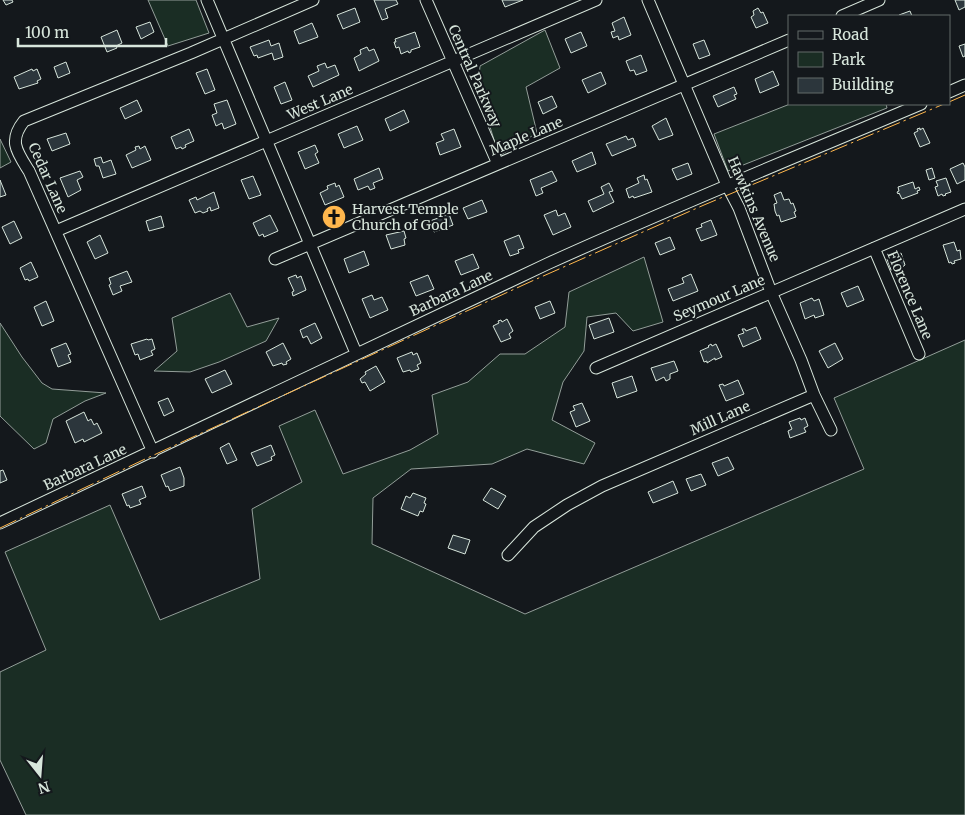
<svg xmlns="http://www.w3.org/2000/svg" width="965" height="815" viewBox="0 0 965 815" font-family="Merriweather,serif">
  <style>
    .green { fill: #1a2d24; stroke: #939e99 }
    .building { fill: #2c363c; stroke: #d8e6dc }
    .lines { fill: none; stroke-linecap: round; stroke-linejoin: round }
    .minor-casing { stroke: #d8e6dc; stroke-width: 13 }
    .minor { stroke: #14181c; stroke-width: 11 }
    .power { stroke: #ffb74d; stroke-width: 1; stroke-dasharray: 18 4 2.5 4; stroke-linecap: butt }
    .labels { text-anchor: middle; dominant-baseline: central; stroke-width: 4; stroke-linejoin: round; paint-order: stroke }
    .street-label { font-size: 14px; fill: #d8e6dc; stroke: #14181c }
    .poi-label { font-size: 14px; fill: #d8e6dc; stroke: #14181c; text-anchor: start }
  </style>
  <rect width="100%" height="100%" fill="#14181c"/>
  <!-- green -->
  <path class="green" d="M148,0H196L209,33L168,46Z
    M545,30L560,68L526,87L537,133L499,156L478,88L480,66Z
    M790,104H886L887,108L728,171L714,134Z
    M0,139L11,162L0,168Z
    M644,257L663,322L633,331L616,313L587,317L584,351L563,382L552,420L595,443L584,464L527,449L492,464L411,469L373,498L372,544L525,614L864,469L834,398L965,340V815H26L0,760V672L46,650L5,552L110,505L160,620L260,579L252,509L302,482L279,426L315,410L343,474L410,450L438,434L432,395L468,382L500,354H525L565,327L569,292Z
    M230,293L247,327L279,318L266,341L219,362L190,372L154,371L177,351L172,318Z
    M0,323L22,357L42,383L52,389L106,393L85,401L53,419L46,443L34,449L0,416Z"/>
  <!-- building -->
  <path class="building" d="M3,0H12L13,2L6,5Z
    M374,0H396L398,4L385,9L388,18L382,20Z
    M502,0H523L505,7Z
    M955,0H965V7L959,10Z
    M355,8L360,22L343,29L337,15Z
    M758,8L761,13L763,12L768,23L756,28L751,17L754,15L753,11Z
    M910,11L912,16H899V15Z
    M624,17L631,35L619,40L618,36L613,38L611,32L615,31L612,23Z
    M150,22L154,32L141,39L136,27Z
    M312,23L318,37L299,44L294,31Z
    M117,30L122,43L116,46L117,48L107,52L101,37Z
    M415,32L420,47L411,50V52L409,53L408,51L401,54L399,47L396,48L394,42H396L395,39Z
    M581,32L587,46L571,53L565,39Z
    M269,40L271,46L279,43L283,57L274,60L272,53L258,58L257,55L254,56L250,47Z
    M704,40L710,55L699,59L693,44Z
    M965,44V56L963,57L959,46Z
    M367,47L369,51L374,49L379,61L359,71L354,58L361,54L360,50Z
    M641,55L647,71L636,75L634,70L630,71L626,61Z
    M66,62L70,73L58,78L54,67Z
    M325,63L327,68L335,65L339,75L313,87L308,76L319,71L317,66Z
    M32,69L33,71L37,69L41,79L37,81L38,83L19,89L14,77Z
    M207,69L215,90L205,94L196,73Z
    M773,71L779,85L760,93L755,79Z
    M601,72L606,84L588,93L582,80Z
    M285,82L292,100L281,104L274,87Z
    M734,87L737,94L734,95L736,99L718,107L713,96Z
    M552,96L557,107L543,114L538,102Z
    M137,100L142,111L125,119L120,108Z
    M227,100L236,124L224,129L222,123L216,126L212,115L217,113L214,104Z
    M404,110L409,122L390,131L385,119Z
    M666,118L673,135L659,140L652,126Z
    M357,126L363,140L344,148L338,134Z
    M920,128V130L923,128L930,143L920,147L914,133L918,131L917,129Z
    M189,129L194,141L185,145L186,147L182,149L181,147L176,149L171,137Z
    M454,129L461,147L440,155L436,143L444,140L441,134Z
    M66,133L70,144L52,151L47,139Z
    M626,136L628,140L633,138L636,146L612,156L606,144Z
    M315,145L318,152L315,154L319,163L305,169L298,152Z
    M139,146L140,149L145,146L151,160L132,168L126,155L136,150L135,147Z
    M592,152L596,164L577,172L572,161Z
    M101,157L103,163L111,160L116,174L103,178L99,166H96L94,159Z
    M688,163L692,174L677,180L672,169Z
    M963,163L965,167V180L957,184L950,169Z
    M379,168L383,179L373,183L375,188L370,190L368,186L358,190L354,179Z
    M932,168L935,178L929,180L926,170Z
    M80,171L83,177L77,180L81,190L68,197L60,178Z
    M552,171L557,181L541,188L543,193L536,196L530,180Z
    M644,175L645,180L647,179L652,192L634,198L633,196L629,198L626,189L639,183L637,178Z
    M253,176L261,195L249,199L241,180Z
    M946,178L951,192L945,194L946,195L943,196L942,194L938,196L935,187L938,186L936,181Z
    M0,180L6,195L0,197Z
    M913,182L915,189L919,187L920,190L917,191L918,193L902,199L899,193L898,194L897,192L899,191L898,187Z
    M335,183L336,187L339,185L344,197L325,205L320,193L328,189L327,186Z
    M609,183L613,191L609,192L614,202L593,212L588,201L604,194L601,187Z
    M214,192L219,208L211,211L210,207L207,209L208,211L203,213L200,211L195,213L189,200L196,197L197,200Z
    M781,192L784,200L789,199L791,204L793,203L796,211L794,212L796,217L781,222L779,215L777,216L775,211L774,204L777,203L774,195Z
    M482,200L487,212L468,219L463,208Z
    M556,210L558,216L565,213L571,227L553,235L544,215Z
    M449,214L453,225L434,232L430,221Z
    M270,215L278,231L264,237L263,234L259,236L253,223Z
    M161,216L164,227L149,231L146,221Z
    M711,220L717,235L701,241L696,229L702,227L701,224Z
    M14,221L22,238L10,244L2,227Z
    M404,231L406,238L404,239L405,245L391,249L386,235Z
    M100,235L108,253L95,259L87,242Z
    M519,235L524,248L518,250L519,253L510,256L504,241Z
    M670,237L675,249L660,255L655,243Z
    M954,242L957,251L960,250L961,259L954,261L955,263L952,264L951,262L949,263L943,245Z
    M364,251L369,265L349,273L344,259Z
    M898,251L899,254L901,253L905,265L897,271L896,268L891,270L887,259L891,258L890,255Z
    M473,254L479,268L461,275L455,261Z
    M31,262L38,277L29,281L28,279L25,280L20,268Z
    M127,271L132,282L120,286L122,291L113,295L109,285L111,284L109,278Z
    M691,274L698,291L673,301L668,289L684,283L682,278Z
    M296,275L297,278L301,276L306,290L293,296L292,292L294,291L288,278Z
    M428,275L434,289L416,296L410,282Z
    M858,286L864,300L847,307L841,293Z
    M372,295L374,300L382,297L388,310L370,318L362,299Z
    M812,298L814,301L819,299L824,315L815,318L814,315L805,319L800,303Z
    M46,301L54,321L42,326L34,307Z
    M550,301L555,313L540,319L535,307Z
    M609,318L614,332L594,339L589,325Z
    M507,319L513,331L509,334L511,338L501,342L493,326L499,323L498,321L501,320L502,322Z
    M315,323L322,338L311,344L307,336L303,338L300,330Z
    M756,327L761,339L743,347L738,335L744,333L742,329H745L746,331Z
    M147,339L148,340L152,339L155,349L151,351L153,355L140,360L138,354L135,355L131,344Z
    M66,343L71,354L68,355L71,362L58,367L51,349Z
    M283,343L291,359L286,362L287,364L283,365L282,363L273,366L266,352Z
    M835,343L843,359L828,368L819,351Z
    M711,344L712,346L716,344L722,357L715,360V358L707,363V361L704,362L700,351L709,347L708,346Z
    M412,352L413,355L417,353L421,363L417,365L419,369L411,372L410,370L403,372L397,358Z
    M674,361L678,371L670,374V379L666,381L664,377L656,381L651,368Z
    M376,366L385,382L370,391L365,382L362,383L360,379L366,374L365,372Z
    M225,370L232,384L212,393L205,379Z
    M632,376L637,391L617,398L612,383Z
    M738,380L744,394L726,401L719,385L723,384L724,386Z
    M168,398L174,411L164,416L158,402Z
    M582,403L590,421L576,427L570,412L575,410L573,406Z
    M84,412L88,421L91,419L94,425L97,423L102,433L84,442L83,439L75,443L66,421Z
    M800,418L801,420L805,418L808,426L804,428L806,432L790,438L788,431L792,429L789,422Z
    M229,443L237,460L227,464L220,448Z
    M271,445L275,455L271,457L272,460L257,466L251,453Z
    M728,457L734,469L718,476L712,463Z
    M180,467L184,478V486L170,491L168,486L166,487L161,475Z
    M3,470L7,480L0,483V471Z
    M701,474L706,485L691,491L686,479Z
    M673,481L678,493L653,503L648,492Z
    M142,486L146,497L139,500L141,504L130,508L129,505L127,506L122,494Z
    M491,488L506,496L498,509L483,500Z
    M413,493L426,498L424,503L426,504L423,512L420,511L418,516L401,509L406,496L410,498Z
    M453,535L470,540L465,554L448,548Z"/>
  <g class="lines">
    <!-- minor casing -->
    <g class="minor-casing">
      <path id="minor" d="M207,0L356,353
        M426,0L498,164
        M648,0L727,185L739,208L771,292L801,360L814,395L831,430
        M842,16L879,0
        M949,92L965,85
        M56,231L596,0
        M874,248L919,354
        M275,259L789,40
        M596,368L965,209
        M153,452L29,171C17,152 8,141 24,121L191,53L313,0
        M0,523C183,438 364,349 547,264C670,208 796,157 921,104
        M508,555L534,527L567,505L602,486L814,395"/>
    </g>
    <!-- minor -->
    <use href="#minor" class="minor"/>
    <!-- power -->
    <path class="power" d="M949,102L965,95
      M0,528L143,460L532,281L704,205L944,104"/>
  </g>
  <!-- icons -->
  <defs>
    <g id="church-disc" transform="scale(1.25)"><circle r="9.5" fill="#ffb74d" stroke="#14181c"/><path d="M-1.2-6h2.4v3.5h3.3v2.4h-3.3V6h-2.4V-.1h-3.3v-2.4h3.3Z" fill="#111"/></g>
  </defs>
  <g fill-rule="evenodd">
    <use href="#church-disc" x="334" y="217"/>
  </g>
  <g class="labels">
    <!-- street labels -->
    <g class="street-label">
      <text transform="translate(475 76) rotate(66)">Central Parkway</text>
      <text transform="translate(320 102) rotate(-23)">West Lane</text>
      <text transform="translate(526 136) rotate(-23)">Maple Lane</text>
      <text transform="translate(48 178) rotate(66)">Cedar Lane</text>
      <text transform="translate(754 209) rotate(67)">Hawkins Avenue</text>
      <text transform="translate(451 293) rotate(-25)">Barbara Lane</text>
      <text transform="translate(910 295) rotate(67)">Florence Lane</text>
      <text transform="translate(719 298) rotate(-23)">Seymour Lane</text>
      <text transform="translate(720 418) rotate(-24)">Mill Lane</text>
      <text transform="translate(85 467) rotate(-25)">Barbara Lane</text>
    </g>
    <!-- poi labels -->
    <g class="poi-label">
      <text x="352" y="209">Harvest Temple<tspan x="352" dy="16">Church of God</tspan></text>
    </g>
  </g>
  <!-- legend -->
  <rect x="788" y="15" width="162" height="90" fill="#14181c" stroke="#626a69"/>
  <rect x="798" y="31" width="25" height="8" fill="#14181c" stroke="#626a69"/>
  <text x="832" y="40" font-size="15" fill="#d8e6dc">Road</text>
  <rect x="798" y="52" width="25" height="15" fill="#1a2d24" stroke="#626a69"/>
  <text x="832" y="65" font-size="15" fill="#d8e6dc">Park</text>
  <rect x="798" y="78" width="25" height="15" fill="#2c363c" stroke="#626a69"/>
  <text x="832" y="90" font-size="15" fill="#d8e6dc">Building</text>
  <!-- north arrow -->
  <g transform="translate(40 775) rotate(163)" stroke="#14181c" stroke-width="4" paint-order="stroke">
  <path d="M0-4L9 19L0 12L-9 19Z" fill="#d8e6dc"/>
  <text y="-8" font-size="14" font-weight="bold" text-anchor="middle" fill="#d8e6dc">N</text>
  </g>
  <!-- scale -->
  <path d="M18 38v8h148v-8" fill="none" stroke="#d8e6dc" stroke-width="2.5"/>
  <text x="25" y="38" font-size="15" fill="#d8e6dc" stroke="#14181c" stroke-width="4" paint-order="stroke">100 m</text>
</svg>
